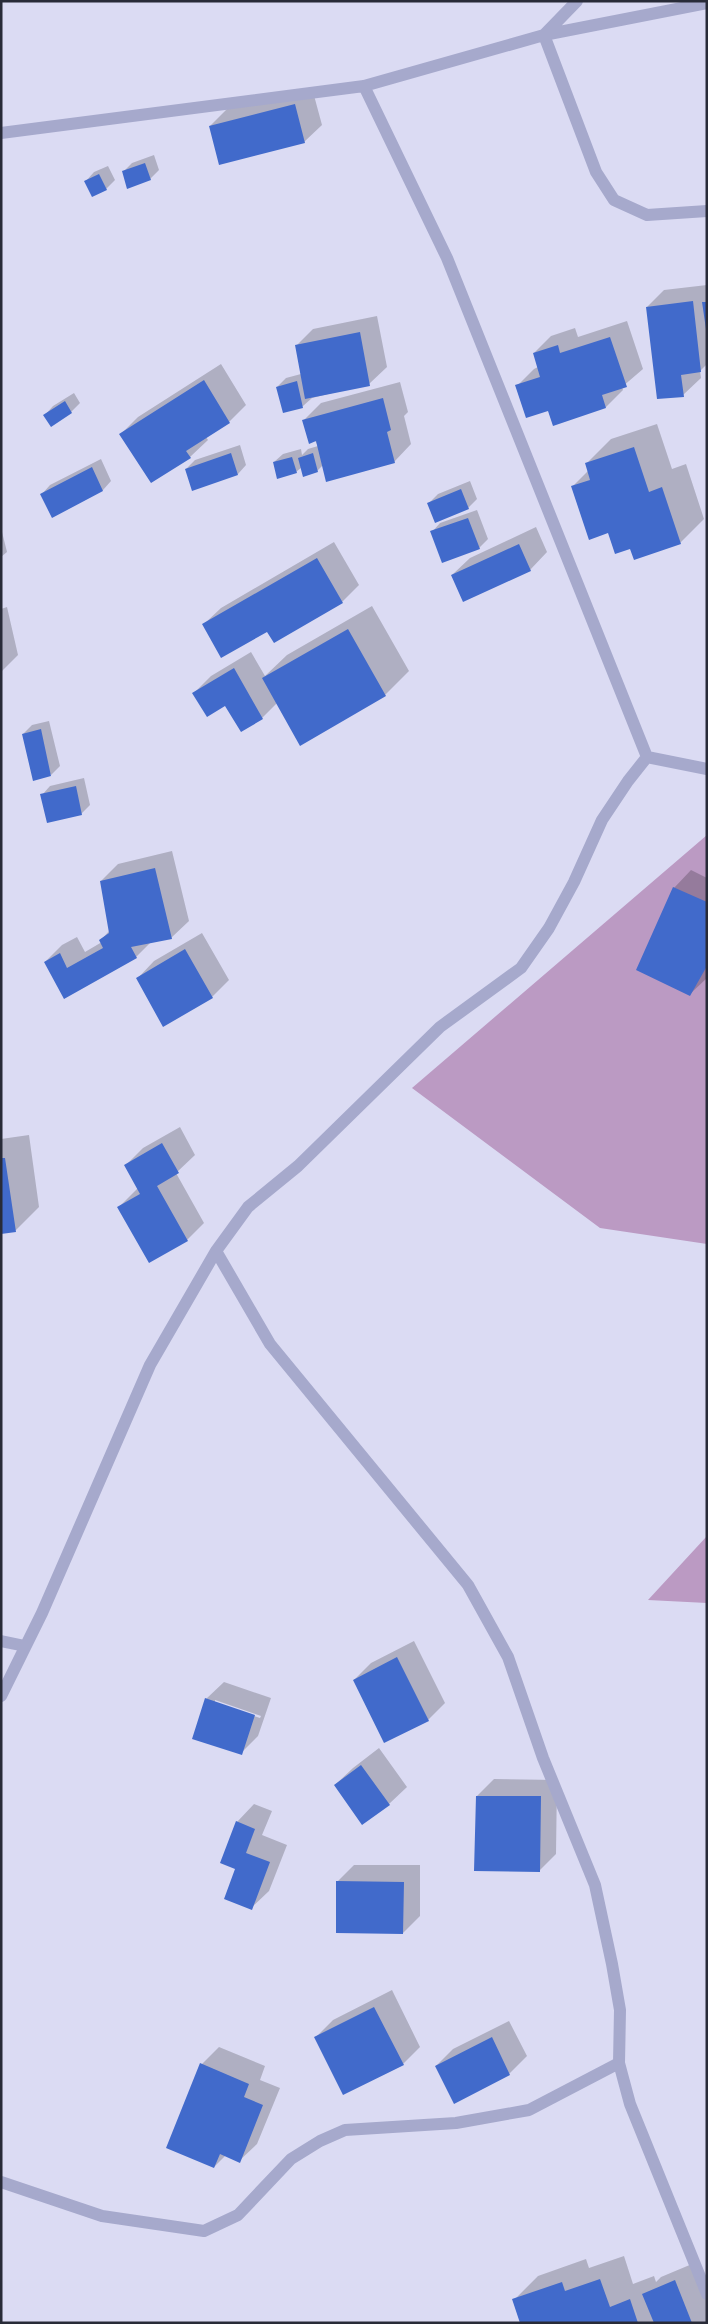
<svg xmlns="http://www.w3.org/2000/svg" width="708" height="2324" viewBox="0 0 708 2324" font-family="'Open Sans',sans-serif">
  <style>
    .green { fill: #bb9ac3 }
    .shadow { fill: #0003; fill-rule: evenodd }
    .building { fill: #416acb }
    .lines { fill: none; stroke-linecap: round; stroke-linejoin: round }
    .minor { stroke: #a6a9cc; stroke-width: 12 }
  </style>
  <rect width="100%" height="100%" fill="#dbdbf3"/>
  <!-- green -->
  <path class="green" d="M707,835V1244L600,1228L412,1088Z
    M707,1536V1603L648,1600Z"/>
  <!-- shadow -->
  <path class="shadow" d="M312,88L322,125L304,142L210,126L227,109Z
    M154,155L159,170L150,179L123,172L132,163Z
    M108,166L115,180L106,189L86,181L94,172Z
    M707,285V364L700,371L701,378L683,395L647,307L664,290Z
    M377,316L387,367L369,384L312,398L303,406L284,412L277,387L286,378L301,374L296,346L313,329Z
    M627,321L643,369L622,387L623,390L606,407L553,424L548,409L517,386L534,369L538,367L534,353L551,336L575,328L578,337Z
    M221,364L246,405L229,422L206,437L208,440L190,457L151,482L121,434L138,417Z
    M400,382L408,412L404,416L411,444L394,462L323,465L317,471L302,467L296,472L274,462L283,454L301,449L302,455L308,449L318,446L304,420L321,403Z
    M74,393L80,403L71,412L45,415L53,406Z
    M657,424L672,469L686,464L704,519L680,543L630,548L609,532L573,486L589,470L587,463L611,439Z
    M240,445L246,465L238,474L186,469L195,460Z
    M101,459L111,481L103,490L52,516L42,494L50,485Z
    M470,481L477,499L468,508L429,503L438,494Z
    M477,510L488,539L479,548L432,532L440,523Z
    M536,527L547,552L530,570L452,575L470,558Z
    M1,528L7,552L1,557Z
    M334,542L359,585L342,602L268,630L203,625L221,608Z
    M372,606L409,671L385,695L277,703L262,718L194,693L211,676L251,652L265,676L287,655Z
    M7,607L18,655L1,672V609Z
    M49,721L60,766L51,775L23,734L32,725Z
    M84,778L90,805L81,814L42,795L50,786Z
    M172,851L189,921L171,938L151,942L136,957L64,997L45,962L62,945L77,937L85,952L102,942L101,940L110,930L101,881L118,864Z
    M691,870L707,878V978L690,994L674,888Z
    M202,933L229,980L212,997L137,979L154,961Z
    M180,1127L195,1155L176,1173L204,1223L187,1240L119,1207L138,1188L126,1165L143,1148Z
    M29,1135L39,1207L16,1230L1,1233V1139Z
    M414,1641L445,1703L428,1720L354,1680L371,1663Z
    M224,1682L271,1698L258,1736L241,1753L206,1699ZM215,1700L261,1716L260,1718L215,1703Z
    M379,1748L407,1787L389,1804L335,1785L353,1768Z
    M494,1779L557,1780L556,1854L539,1871L477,1796Z
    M254,1804L272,1811L262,1835L287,1845L269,1891L251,1908L237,1869V1822Z
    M354,1865H420V1916L403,1933L337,1882Z
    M392,1990L420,2047L403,2064L315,2038L333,2020Z
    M509,2021L527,2056L509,2074L436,2066L453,2049Z
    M219,2047L265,2066L260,2080L280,2088L257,2144L239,2161L226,2155L214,2167L202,2064Z
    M624,2256L633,2284L654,2276L656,2282L661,2277L692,2264L707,2300V2323H522L514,2300L538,2276L586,2259L589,2268Z"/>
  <!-- building -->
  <path class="building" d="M295,104L305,143L219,165L209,126Z
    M145,163L151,180L127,189L122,171Z
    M99,174L107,190L92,197L84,181Z
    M693,301L701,372L681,375L684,397L657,399L646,307Z
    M702,302H707V329H706Z
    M360,332L370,386L305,399L295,345Z
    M610,337L627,387L602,395L606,408L553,426L548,411L526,418L515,385L540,377L533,353L558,345L560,353Z
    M204,380L230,423L186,451L191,458L151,483L119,434Z
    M297,381L303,408L283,413L276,387Z
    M383,398L391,430L387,432L395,463L326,482L316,441L309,444L302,420Z
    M65,401L72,413L51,427L43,415Z
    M634,447L649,492L662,487L681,544L634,560L630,549L615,554L608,533L589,540L571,486L590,480L585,463Z
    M231,453L238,475L192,491L185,469Z
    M313,453L318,472L303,477L298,458Z
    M292,457L297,473L277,479L273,462Z
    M92,467L103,491L52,518L40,494Z
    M461,489L469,509L435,523L427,503Z
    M468,518L480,549L442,563L430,531Z
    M519,544L531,571L463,602L451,575Z
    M317,558L343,603L274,643L267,632L221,658L202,624Z
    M348,629L386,696L300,746L262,678Z
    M234,668L263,719L241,732L225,706L207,717L192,693Z
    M41,729L51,776L33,781L22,734Z
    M76,786L82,815L47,823L40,794Z
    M155,868L172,939L131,947L137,958L64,999L44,962L60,953L67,968L103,948L99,940L109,933L100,881Z
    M673,887L707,902V966L690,996L636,970Z
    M185,949L213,998L163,1027L136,978Z
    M162,1143L179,1173L157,1186L188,1241L149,1263L117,1207L140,1194L124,1165Z
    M1,1158H5L16,1232L1,1234Z
    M397,1657L429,1721L384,1743L353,1680Z
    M205,1698L255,1715L242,1755L192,1739Z
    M361,1765L390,1805L362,1825L334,1785Z
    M476,1796H541L540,1872L474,1871Z
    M236,1821L255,1829L246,1853L270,1862L252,1910L224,1899L235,1869L220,1863Z
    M336,1881L404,1882L403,1934L336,1933Z
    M374,2007L404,2065L343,2095L314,2037Z
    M492,2037L510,2075L454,2104L435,2066Z
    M200,2063L249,2084L244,2097L263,2105L240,2163L220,2154L214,2168L166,2148Z
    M600,2279L610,2307L630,2299L638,2323H520L512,2299L562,2282L565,2291Z
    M675,2280L692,2323H654L642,2294Z"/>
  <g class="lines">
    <!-- minor -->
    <path class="minor" d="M577,1L544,35L596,172L614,200L647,215L707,211
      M364,86L447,258L647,757
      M1,133L364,86L544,35L707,3
      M647,757L707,769
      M216,1251L270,1344L468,1585L508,1657L543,1758L595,1885L612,1964L620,2010L619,2063L630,2104L707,2294
      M1,1641L25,1646
      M1,1696L42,1613L150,1365L216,1251L248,1207L298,1166L440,1027L521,968L549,928L574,882L602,820L628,781L647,757
      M1,2182L102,2216L204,2231L238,2215L291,2159L320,2141L345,2130L456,2123L529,2110L619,2063"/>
  </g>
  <!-- border -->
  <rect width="708" height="2324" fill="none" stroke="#282b38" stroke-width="5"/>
</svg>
